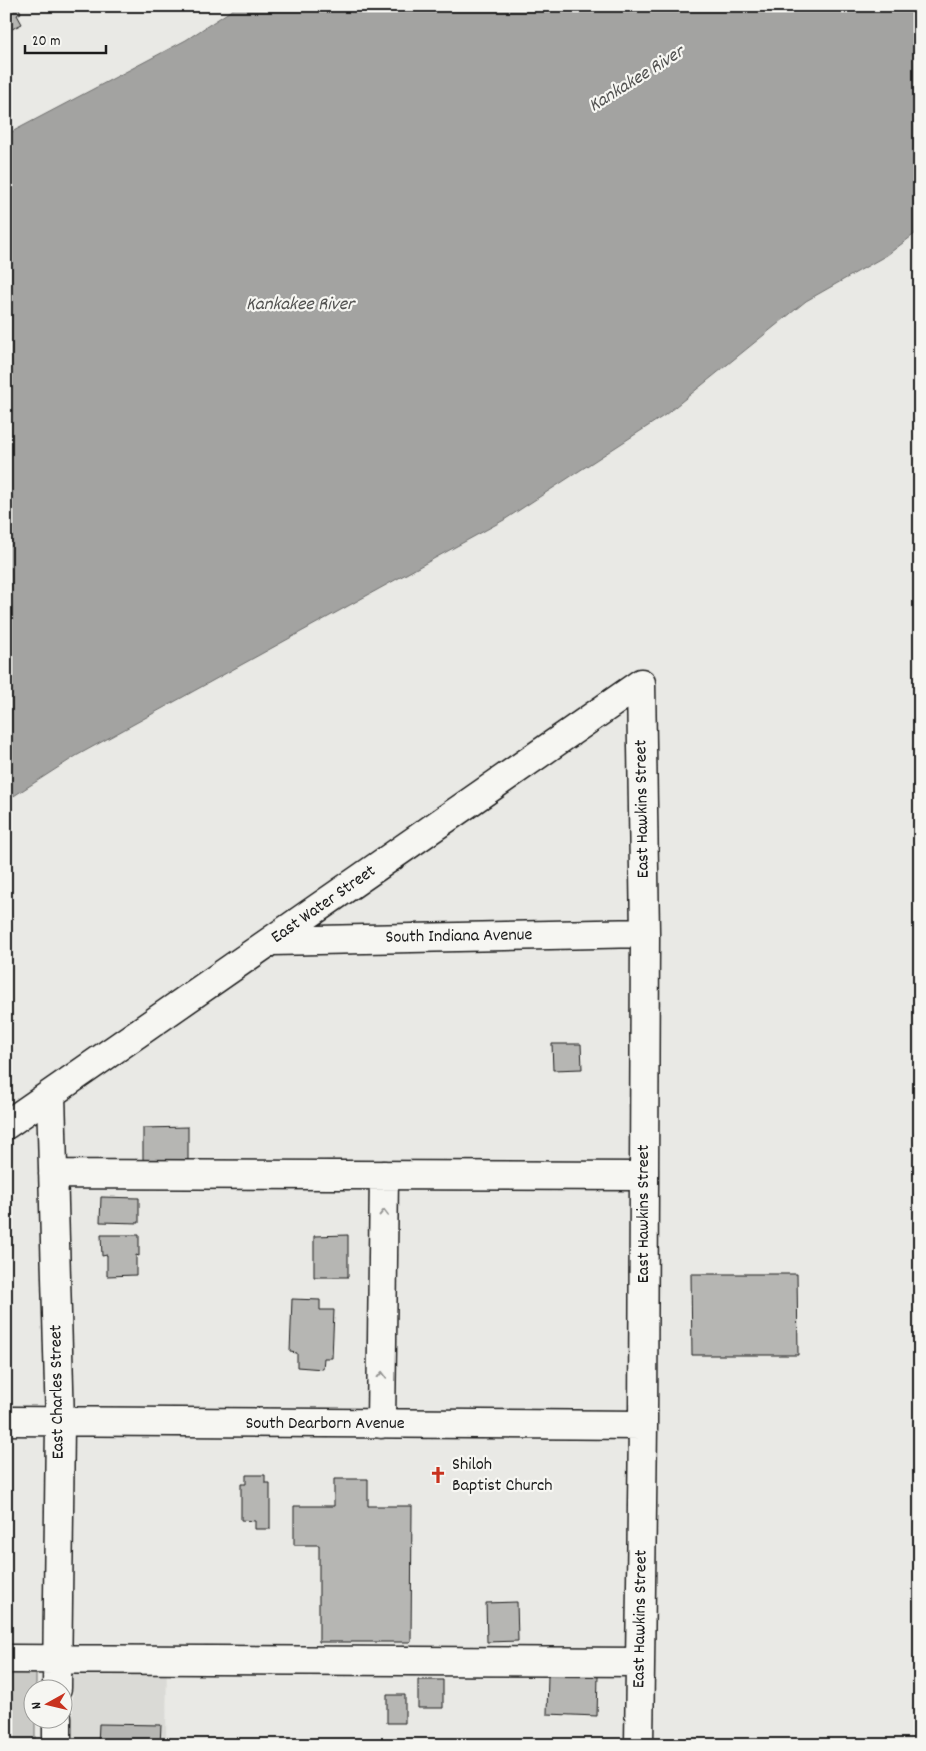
<svg xmlns="http://www.w3.org/2000/svg" width="926" height="1751" viewBox="0 0 926 1751" font-family="Dekko,sans-serif">
  <style>
    .built { fill: #dadad6 }
    .green { fill: #cbcbc7; stroke: #747472 }
    .water { fill: #a3a3a1; stroke: #6d6d6c }
    .building { fill: #b6b6b3; stroke: #1c1c1c }
    .lines { fill: none; stroke-linecap: round; stroke-linejoin: round }
    .minor-casing { stroke: #1c1c1c; stroke-width: 31 }
    .minor { stroke: #f6f6f2; stroke-width: 28 }
    .oneway { stroke: #949492 }
    .labels { text-anchor: middle; dominant-baseline: central; stroke-width: 4.5; stroke-linejoin: round; paint-order: stroke }
    .street-label { font-size: 18px; fill: #1c1c1c; stroke: #f6f6f2 }
    .poi-label { font-size: 18px; fill: #1c1c1c; stroke: #f6f6f2; text-anchor: start }
    .water-label { font-size: 19px; font-style: italic; fill: #525251; stroke: #f6f6f2 }
  </style>
  <rect width="100%" height="100%" fill="#e9e9e5"/>
  <filter id="ink" filterUnits="userSpaceOnUse"><feTurbulence type="fractalNoise" baseFrequency=".02" numOctaves="2"/><feDisplacementMap in="SourceGraphic" scale="10" xChannelSelector="R" yChannelSelector="G"/><feConvolveMatrix kernelMatrix="1 2 1 2 8 2 1 2 1" color-interpolation-filters="sRGB"/></filter>
  <g filter="url(#ink)">
    <!-- built -->
    <path class="built" d="M73,1651H167L166,1745H73Z"/>
    <!-- green -->
    <path class="green" d="M6,1668H36V1688H32V1718L35,1719V1745H6Z"/>
    <!-- water -->
    <path class="water" d="M238,6H920V230L887,255L806,301L665,415L504,520L76,756L6,801V135L186,40Z"/>
    <!-- building -->
    <path class="building" d="M6,6H18L21,13L17,15L22,24L6,32Z
      M552,1044H581L582,1069L553,1070Z
      M188,1127V1160H143V1128Z
      M101,1197L139,1198V1223L100,1222Z
      M101,1235H139V1256L136,1255V1275L107,1276V1255L102,1256Z
      M348,1235V1277H314V1236Z
      M691,1274H797L798,1355H692Z
      M292,1299L320,1300V1310H334L332,1358H324L323,1369L297,1367V1353L290,1352Z
      M246,1475H265V1483H270V1529H255V1521L241,1520V1484H246Z
      M334,1479H368V1506H412L411,1642H319V1545H294V1506H334Z
      M517,1602L518,1641L487,1642L486,1603Z
      M548,1675L598,1676L597,1716L547,1714Z
      M418,1680H443V1708H418Z
      M387,1695H405V1723H387Z
      M99,1724L161,1725L160,1745H98Z"/>
    <g class="lines">
      <!-- minor casing -->
      <g class="minor-casing">
        <path id="minor" d="M272,941L645,933
          M51,1095L60,1423L57,1688
          M6,1125L641,683
          M53,1174L644,1176
          M6,1421L643,1425
          M381,1424L384,1175
          M6,1659L640,1662
          M57,1745V1718
          M639,1745L643,1425L645,933L641,683"/>
      </g>
      <!-- minor -->
      <use href="#minor" class="minor"/>
    </g>
    <!-- one-way arrows -->
    <defs><path id="oneway-chevron" d="M-2-3.5L2.5 0L-2 3.5" fill="none" stroke-width="1.6" stroke-linecap="round" stroke-linejoin="round" transform="scale(1.25)"/></defs>
    <g class="oneway">
      <use href="#oneway-chevron" transform="translate(384 1213) rotate(-89)"/>
      <use href="#oneway-chevron" transform="translate(382 1375) rotate(-89)"/>
    </g>
  </g>
  <!-- icons -->
  <defs>
    <g id="church-bare" transform="scale(1.35)"><path d="M-1.2-6h2.4v3.5h3.3v2.4h-3.3V6h-2.4V-.1h-3.3v-2.4h3.3Z" fill="#c8321e" stroke="#f6f6f2" stroke-width="2.5" paint-order="stroke"/></g>
  </defs>
  <g fill-rule="evenodd">
    <use href="#church-bare" x="438" y="1475"/>
  </g>
  <g class="labels">
    <!-- street labels -->
    <g class="street-label">
      <text transform="translate(643 809) rotate(-91)">East Hawkins Street</text>
      <text transform="translate(324 905) rotate(-35)">East Water Street</text>
      <text transform="translate(459 937) rotate(-1)">South Indiana Avenue</text>
      <text transform="translate(644 1214) rotate(-90)">East Hawkins Street</text>
      <text transform="translate(58 1392) rotate(-91)">East Charles Street</text>
      <text x="325" y="1424">South Dearborn Avenue</text>
      <text transform="translate(641 1619) rotate(-89)">East Hawkins Street</text>
    </g>
    <!-- poi labels -->
    <g class="poi-label">
      <text x="452" y="1465">Shiloh<tspan x="452" dy="21">Baptist Church</tspan></text>
    </g>
    <!-- water labels -->
    <g class="water-label">
      <text transform="translate(637 80) rotate(-32)">Kankakee River</text>
      <text x="300" y="305">Kankakee River</text>
    </g>
  </g>
  <!-- margin -->
  <rect width="926" height="1751" fill="none" stroke="#f6f6f2" stroke-width="25"/>
  <rect x="12" y="12" width="901" height="1726" fill="none" stroke="#1c1c1c" stroke-width="2" filter="url(#ink)"/>
  <!-- north arrow -->
  <g transform="translate(48 1704) rotate(262)"><circle r="24" fill="#f6f6f2" stroke="#9f9f9c"/>
  <path d="M0-4L9 19L0 12L-9 19Z" fill="#c8321e"/>
  <text y="-8" font-size="14" font-weight="bold" text-anchor="middle" fill="#1c1c1c">N</text>
  </g>
  <!-- scale -->
  <path d="M25 45v8h81v-8" fill="none" stroke="#1c1c1c" stroke-width="2.5"/>
  <text x="32" y="45" font-size="15" fill="#1c1c1c" stroke="#f6f6f2" stroke-width="4" paint-order="stroke">20 m</text>
</svg>
